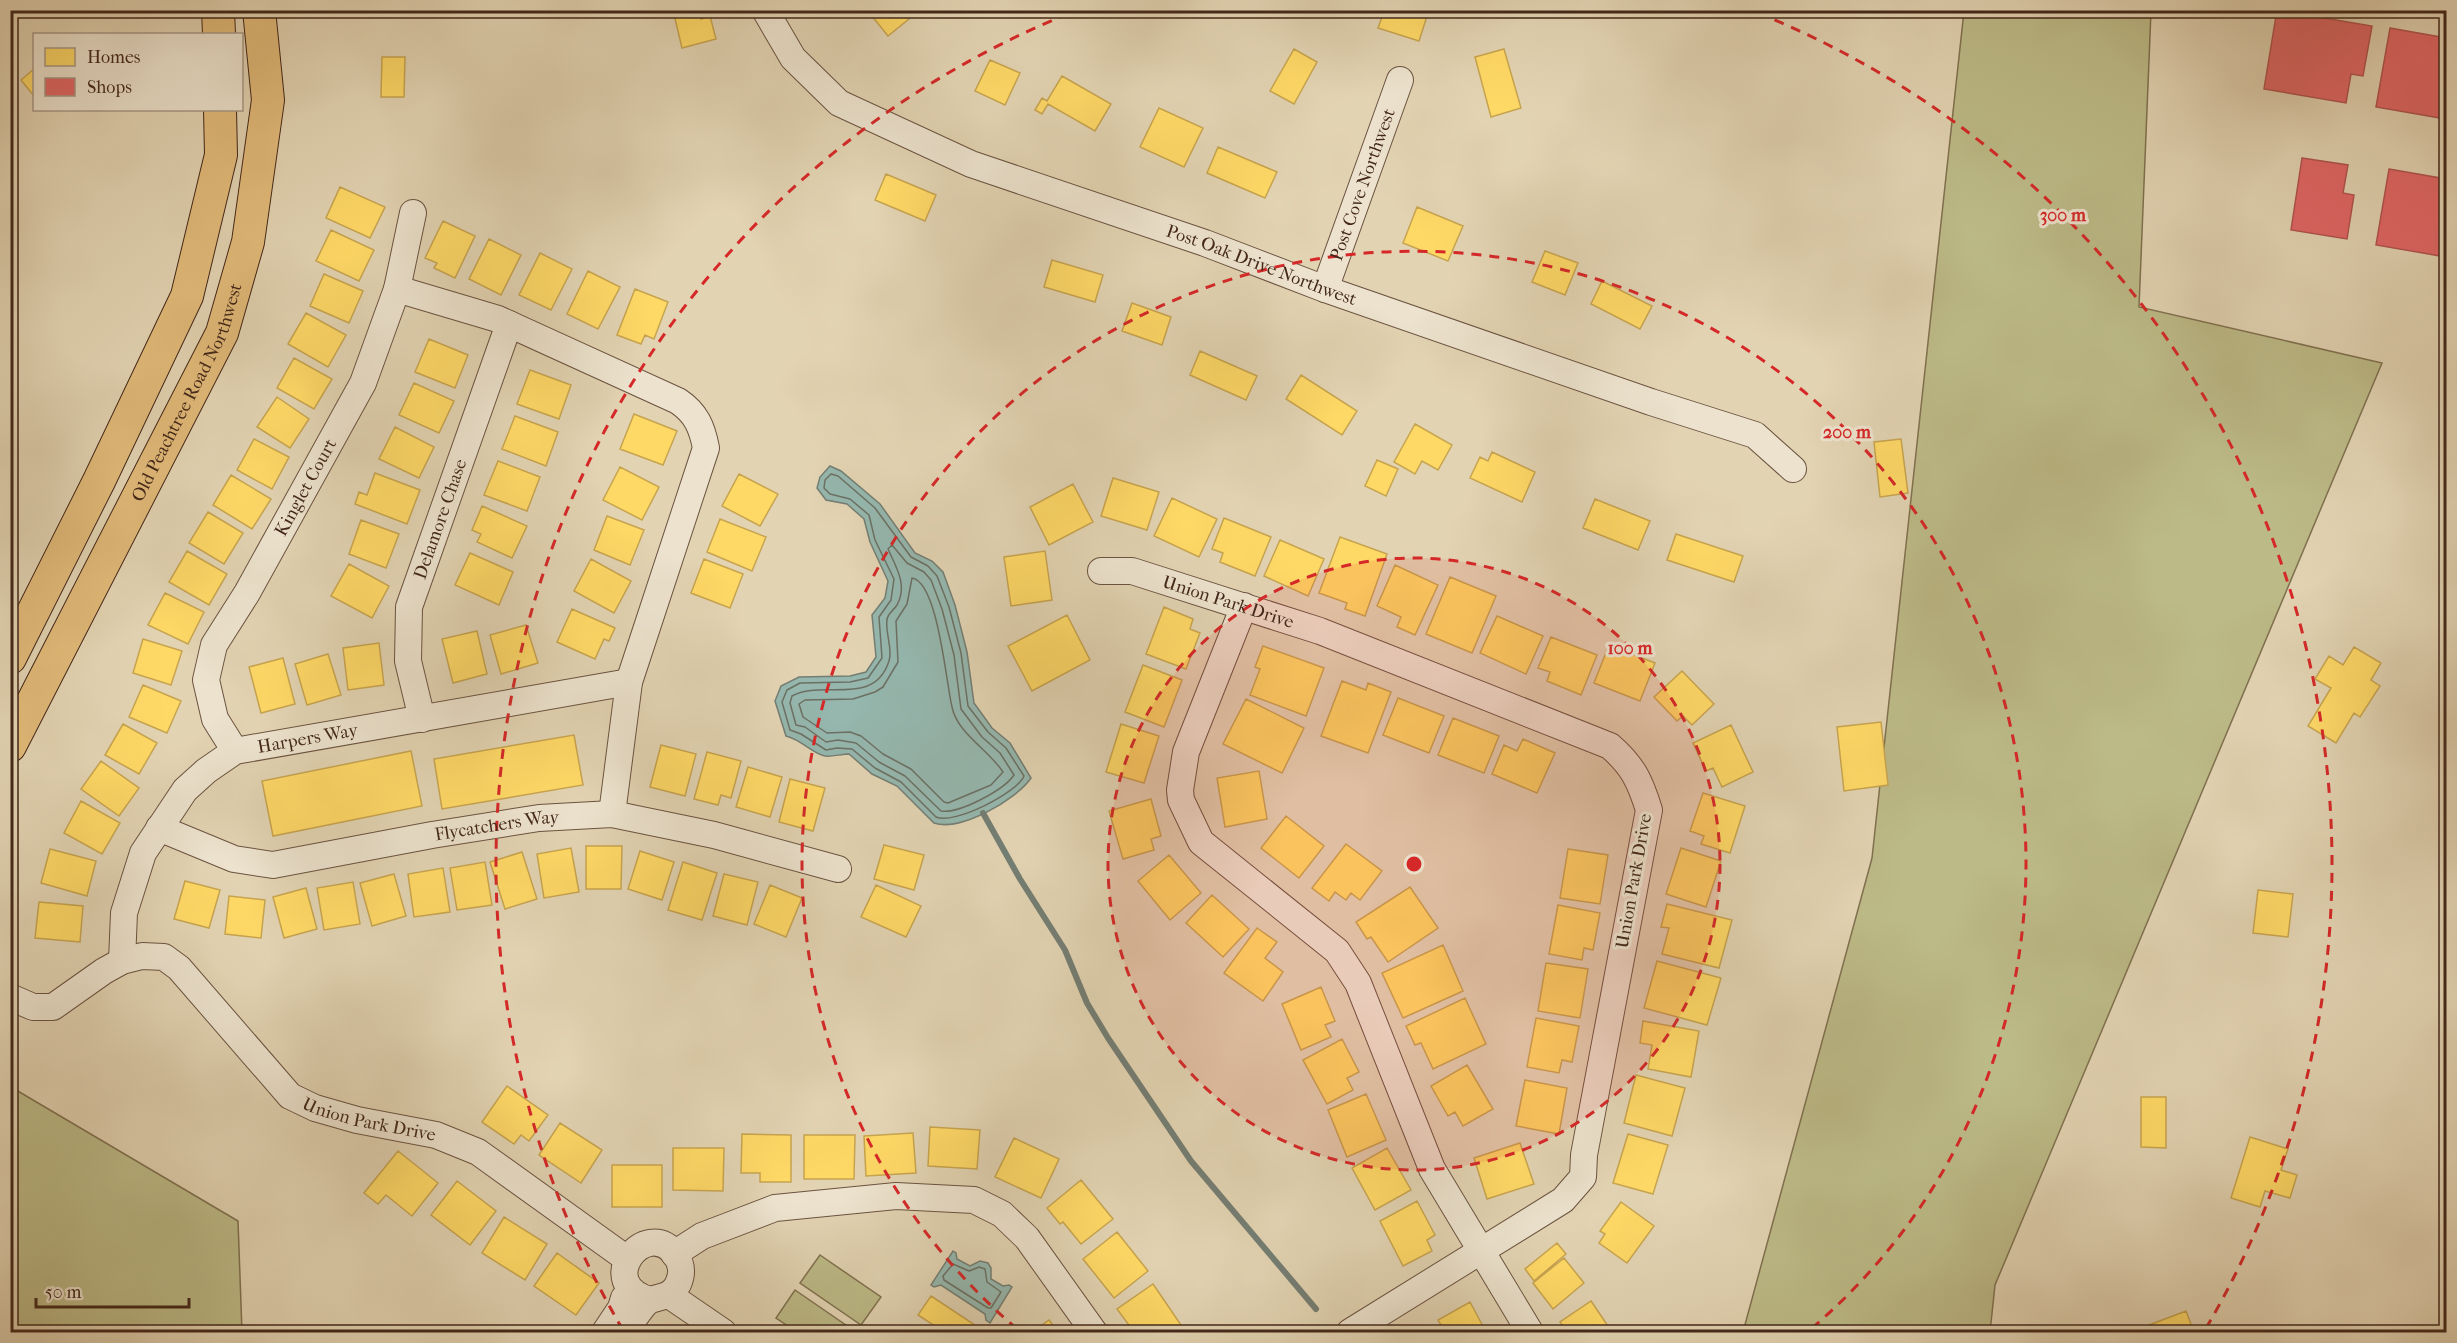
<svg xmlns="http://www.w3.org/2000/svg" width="2457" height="1343" viewBox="0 0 2457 1343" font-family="'IM FELL French Canon',serif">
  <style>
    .green { fill: #bcba87; stroke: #807150; stroke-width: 1.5 }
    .water { fill: #95b7ae; stroke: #747e73; stroke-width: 1.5 }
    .homes { fill: #ffd966; stroke: #c7a44f; stroke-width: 1.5 }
    .shops { fill: #e06666; stroke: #b1534f; stroke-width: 1.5 }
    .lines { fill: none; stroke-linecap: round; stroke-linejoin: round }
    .shore { stroke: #6c7064; stroke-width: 1.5 }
    .stream { stroke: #747e73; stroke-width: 6 }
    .minor-casing { stroke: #6b5340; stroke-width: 28 }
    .major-casing { stroke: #43281a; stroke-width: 34 }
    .minor { stroke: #ece2cd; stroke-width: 26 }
    .major { stroke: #e1ba79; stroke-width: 32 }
    .ring { fill: none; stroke: #d62828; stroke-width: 3; stroke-dasharray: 10 8 }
    .labels { text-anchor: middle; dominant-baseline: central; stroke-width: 6; stroke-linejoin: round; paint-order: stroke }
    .street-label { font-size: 18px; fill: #43281a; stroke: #ece2cd }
    .centre { fill: #d62828; stroke: #ece2cd; stroke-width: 3 }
    .ring-label { font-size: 18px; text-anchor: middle; font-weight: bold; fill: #d62828; stroke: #ece2cd; stroke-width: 6; stroke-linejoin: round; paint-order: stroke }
  </style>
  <rect width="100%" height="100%" fill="#e2d3b2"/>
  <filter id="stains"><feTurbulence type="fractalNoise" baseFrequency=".00333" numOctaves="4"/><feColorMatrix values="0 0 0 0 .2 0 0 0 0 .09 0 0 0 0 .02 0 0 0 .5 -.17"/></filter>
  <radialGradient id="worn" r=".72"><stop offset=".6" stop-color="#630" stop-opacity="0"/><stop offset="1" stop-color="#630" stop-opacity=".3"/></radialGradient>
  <!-- green -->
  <path class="green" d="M1964,11H2151L2139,307L2382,363L1995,1285L1990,1332H1743L1872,858Z
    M11,1087L238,1221L242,1332H11Z
    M820,1255L881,1297L861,1325L800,1283Z
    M795,1290L856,1332H797L776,1318Z"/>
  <!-- water -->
  <path class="water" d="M830,466L841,471L880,504L915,553L932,561L943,572L955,605L967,652L974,703L992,728L1010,743L1031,778C1016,800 960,832 934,823L897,786L872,774L849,754C841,754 832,757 825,756C813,754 802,740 786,736L775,701L781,686L799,677L850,676L866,672L876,657L872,615L885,598L888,581L870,542L864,519L847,504L826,500L817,488L820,477Z
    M953,1251L956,1253L957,1259L970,1266L980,1261L988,1263L991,1268V1279L1003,1286L1009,1285L1012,1287L990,1323L986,1320L985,1314L941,1285L934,1287L931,1285Z"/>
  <!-- homes -->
  <path class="homes" d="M673,10H699L701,19L710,16L716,39L682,48Z
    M867,10H902L909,19L888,36Z
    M1368,10H1429L1419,41L1378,28L1382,17L1367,12Z
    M1294,49L1317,62L1294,104L1270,91Z
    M1504,49L1521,108L1491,117L1475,57Z
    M382,57H405L404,97H381Z
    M990,60L1020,73L1005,105L975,91Z
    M34,69V96L21,80Z
    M1062,76L1111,104L1095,131L1048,104L1042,114L1035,110L1042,98L1047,101Z
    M1159,108L1203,128L1184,167L1140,147Z
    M1218,147L1277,172L1265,198L1207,173Z
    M886,174L936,195L925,221L875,200Z
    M340,187L385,207L370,238L326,218Z
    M1417,207L1463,226L1448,261L1403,243Z
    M443,221L475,236L455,278L434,268L437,263L425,258Z
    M331,230L374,250L359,281L316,261Z
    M489,239L521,255L501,295L469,279Z
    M1545,251L1578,263L1565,295L1532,282Z
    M540,253L572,269L551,310L519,295Z
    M1052,260L1103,275L1095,302L1044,287Z
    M588,271L620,287L598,329L567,314Z
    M324,274L363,291L349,323L310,306Z
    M1602,281L1652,306L1640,329L1591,304Z
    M635,289L668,302L654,339L645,335L641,344L617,335Z
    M1132,303L1171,317L1162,345L1122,331Z
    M306,313L346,335L328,367L288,344Z
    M429,339L468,355L455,388L415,372Z
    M1200,351L1257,376L1246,400L1190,375Z
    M294,358L332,379L314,409L277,388Z
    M530,370L571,385L559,419L517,404Z
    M1301,375L1357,411L1342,435L1286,399Z
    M414,383L454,401L439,433L399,415Z
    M277,397L309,419L290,448L257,427Z
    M634,414L677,431L663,465L620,449Z
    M515,416L558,432L546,466L502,449Z
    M1415,424L1452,445L1438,470L1422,461L1415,474L1394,462Z
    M395,427L434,447L419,478L379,459Z
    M254,439L289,457L272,489L237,470Z
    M1901,439L1908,493L1880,497L1874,442Z
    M1492,452L1535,472L1522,502L1470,478L1480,457L1488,461Z
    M1377,460L1398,469L1386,496L1365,486Z
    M498,461L540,477L527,511L484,495Z
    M620,467L659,487L642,520L603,500Z
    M375,473L420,490L407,524L355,504L359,492L367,495Z
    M739,474L778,494L760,526L722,506Z
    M231,475L271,499L252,529L213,505Z
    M1113,478L1159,492L1147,530L1101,516Z
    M1073,484L1093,522L1049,545L1030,507Z
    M1172,498L1217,519L1199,557L1154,536Z
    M1595,499L1650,521L1638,550L1583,528Z
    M482,506L527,526L512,558L477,542L481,534L472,530Z
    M208,512L243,533L224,564L189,543Z
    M607,516L644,530L630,565L594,550Z
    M1224,518L1271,537L1255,576L1220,562L1223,553L1212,549Z
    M720,519L766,537L752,571L707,552Z
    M361,520L399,534L386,568L349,554Z
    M1676,534L1743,556L1734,582L1667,560Z
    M1340,537L1387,554L1365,616L1345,609L1347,603L1319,593Z
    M1280,540L1324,559L1308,596L1264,576Z
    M187,551L227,574L209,605L169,582Z
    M1045,551L1052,600L1011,606L1004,557Z
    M470,553L513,572L499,605L455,585Z
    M591,559L631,581L614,613L574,591Z
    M704,559L743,574L730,608L691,593Z
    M349,564L389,586L372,618L331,596Z
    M1395,565L1438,585L1415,635L1397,627L1401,617L1377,606Z
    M1450,577L1496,596L1472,653L1426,634Z
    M165,593L204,612L188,644L148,625Z
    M1164,607L1193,619L1190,629L1200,633L1186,669L1146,654Z
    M572,609L615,628L609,641L604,639L595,659L557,642Z
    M1067,615L1090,660L1032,691L1008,646Z
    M1497,616L1543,636L1526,674L1480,653Z
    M526,625L538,663L501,674L490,635Z
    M477,631L487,674L453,683L442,639Z
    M1551,637L1597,655L1581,695L1547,681L1550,672L1538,668Z
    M143,639L182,651L171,685L133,673Z
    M379,643L384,685L348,690L343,648Z
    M1609,645L1655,663L1640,701L1594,683Z
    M1263,646L1324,668L1306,716L1250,695L1260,669L1255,667Z
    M2354,647L2381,663L2371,680L2380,686L2360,717L2354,713L2336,743L2308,726L2331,688L2315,679L2329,656L2343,665Z
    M328,654L341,695L307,705L295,664Z
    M283,658L295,704L261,713L249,667Z
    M1143,665L1182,680L1164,727L1125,712Z
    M1682,671L1714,704L1692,725L1683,716L1677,721L1654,697Z
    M1342,681L1366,690L1368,683L1391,692L1368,753L1321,736Z
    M143,685L181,701L167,733L129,717Z
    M1398,698L1444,716L1429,753L1383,735Z
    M1246,699L1304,728L1282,773L1223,744Z
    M1453,718L1499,736L1484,773L1438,755Z
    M1881,722L1888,785L1844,791L1837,727Z
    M123,724L157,743L139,774L105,755Z
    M1121,724L1159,736L1144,783L1106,772Z
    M1731,725L1753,772L1722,787L1713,768L1706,771L1693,743Z
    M574,735L583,785L442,809L434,759Z
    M1523,739L1555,753L1537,793L1492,774L1504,745L1517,751Z
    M661,745L696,754L685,796L650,787Z
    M411,751L422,806L273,836L262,781Z
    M707,752L741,761L731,798L721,795L718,805L694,799Z
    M101,761L139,788L119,816L81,789Z
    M748,767L782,777L770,817L736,807Z
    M1259,771L1267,819L1225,827L1217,778Z
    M790,779L825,788L813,831L779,822Z
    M1703,793L1745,806L1730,853L1701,844L1704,836L1690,831Z
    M1151,799L1161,836L1151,839L1154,850L1123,859L1109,811Z
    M81,801L120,823L102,854L64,833Z
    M1286,816L1324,846L1299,878L1261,848Z
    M1346,844L1382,871L1360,900L1351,893L1346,900L1335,892L1329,901L1312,888Z
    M884,845L924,855L914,890L874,879Z
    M586,846H622L621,889H586Z
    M571,848L579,892L544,898L537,854Z
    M1681,848L1721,861L1706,907L1666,894Z
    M50,849L96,861L87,896L41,883Z
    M1568,849L1608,855L1600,904L1560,898Z
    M640,851L674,862L662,900L628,889Z
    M522,852L537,899L505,909L490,862Z
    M1169,855L1201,893L1170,920L1138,881Z
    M485,862L492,905L457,910L450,868Z
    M683,862L717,873L702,920L668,910Z
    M443,868L450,912L414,917L408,874Z
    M394,874L406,916L372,926L360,883Z
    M724,874L758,882L747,925L713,916Z
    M185,881L220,890L209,928L174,919Z
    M353,882L360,924L324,930L317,888Z
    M770,885L802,898L786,937L754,924Z
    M876,885L921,906L906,937L861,917Z
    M1410,887L1438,928L1388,962L1371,937L1367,939L1356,922Z
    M306,888L317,929L284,938L273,897Z
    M2258,890L2293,894L2288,937L2253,933Z
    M1212,895L1249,929L1223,957L1186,923Z
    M229,896L265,900L261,938L225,934Z
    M39,902L83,906L80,942L35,938Z
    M1667,904L1732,920L1719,968L1662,954L1669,928L1661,927Z
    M1558,905L1600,913L1593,950L1584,948L1582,960L1549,954Z
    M1257,928L1277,942L1265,958L1283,972L1263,1001L1224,973Z
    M1443,945L1463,991L1403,1018L1382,973Z
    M1657,961L1721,978L1707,1025L1644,1008Z
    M1546,963L1588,969L1580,1018L1538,1011Z
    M1321,987L1335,1021L1325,1025L1331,1037L1301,1050L1282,1004Z
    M1465,998L1486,1044L1433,1069L1421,1043L1415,1045L1406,1026Z
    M1536,1018L1579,1026L1572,1062L1562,1060L1559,1073L1527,1067Z
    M1643,1021L1699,1031L1691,1077L1648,1069L1652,1045L1640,1043Z
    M1342,1039L1359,1072L1347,1078L1353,1090L1327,1104L1303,1060Z
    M1467,1065L1493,1109L1463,1126L1455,1112L1448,1116L1431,1086Z
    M1636,1075L1685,1088L1672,1136L1624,1123Z
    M1525,1080L1567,1088L1559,1134L1516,1126Z
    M507,1086L548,1115L529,1141L521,1135L514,1144L482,1122Z
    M1366,1094L1386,1140L1347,1157L1328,1110Z
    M2141,1097H2166V1148L2141,1147Z
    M560,1123L602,1150L581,1183L539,1155Z
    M930,1127L980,1130L977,1169L928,1166Z
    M913,1133L916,1173L866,1176L864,1136Z
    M742,1134L791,1135V1182H760V1173H741Z
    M1628,1134L1668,1145L1653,1194L1613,1183Z
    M804,1135H855L854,1179H804Z
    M2250,1137L2288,1149L2281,1170L2297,1175L2290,1198L2265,1191L2260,1207L2231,1198Z
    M1014,1138L1059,1159L1041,1198L995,1177Z
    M1520,1143L1534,1184L1487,1199L1474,1158Z
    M673,1148H724L723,1191L673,1190Z
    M1387,1148L1411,1190L1375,1210L1352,1168Z
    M398,1151L438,1183L412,1216L386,1195L378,1204L364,1193Z
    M612,1165H662V1207H612Z
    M1081,1180L1113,1219L1081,1244L1063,1222L1060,1224L1047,1208Z
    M457,1181L496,1211L470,1245L431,1215Z
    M1417,1201L1435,1235L1427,1240L1432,1251L1403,1266L1380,1221Z
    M1621,1202L1654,1226L1627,1263L1599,1243L1605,1234L1600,1231Z
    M504,1217L547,1244L525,1280L482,1253Z
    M1117,1232L1148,1271L1114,1298L1083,1259Z
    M1557,1243L1566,1254L1534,1281L1525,1269Z
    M557,1253L599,1283L576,1315L534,1286Z
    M1564,1258L1584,1283L1553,1309L1533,1283Z
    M1153,1284L1181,1325L1170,1332H1134L1117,1309Z
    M931,1296L981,1329L979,1332H944L918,1315Z
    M1591,1301L1612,1332H1567L1560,1322Z
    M1470,1302L1485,1330L1480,1332H1445L1438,1320Z
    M2186,1311L2194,1332H2152L2149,1325Z
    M1049,1320L1058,1332H1032Z"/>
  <!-- shops -->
  <path class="shops" d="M2277,10L2372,26L2363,76L2351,74L2346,103L2264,89Z
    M2390,28L2446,38V119L2376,107Z
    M2302,158L2348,165L2343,193L2354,195L2347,239L2291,230Z
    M2389,169L2446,179V257L2376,245Z"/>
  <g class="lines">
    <!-- shore -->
    <path class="shore" d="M831,474L838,476L875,508L911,557L928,566L937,576L949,607L961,653L968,706L988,732L1006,748L1024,776C1017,793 954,825 936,817L901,782L875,768L852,749L837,748L826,750L801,734L790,730L782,702L787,690L800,683L850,682L868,678L882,658L879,617L891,600L894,579L875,540L869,515L850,499L830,494L824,488L825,480Z
      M892,545L907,563L924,572L931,580L942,609L954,655L961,709L982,737L1000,753L1014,775C1004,790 959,814 941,811L905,776L879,762L856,743L838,740L826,742L805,727L796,725L790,703L792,696C822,679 874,708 889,661C893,648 885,633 887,620C887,614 894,610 897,605C908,585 896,567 888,549Z
      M912,578C938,582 946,683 952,707C957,733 989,750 1003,772L991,785L948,803L944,802L911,769L883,754L861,736L850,732L827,733L803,717L799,704L805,700L853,699L875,692L883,687L898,662L896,621L907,604Z
      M953,1264L969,1271L979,1267L985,1269L987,1282L1001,1292L991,1308H988L944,1280L943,1276Z"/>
    <!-- stream -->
    <path class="stream" d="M983,813L1020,879L1065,950L1087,1003L1108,1038L1191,1161L1316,1309"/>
    <!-- minor casing -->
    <g class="minor-casing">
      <g id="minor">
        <path id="s1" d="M765,10L793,58L839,103L971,164L1205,243L1325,289L1651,402L1755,435L1793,469"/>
        <path d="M397,289L498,319L678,401C696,413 702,427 706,448L629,682L612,814"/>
        <path id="s2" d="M1325,289L1400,80"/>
        <path id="s3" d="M1101,571H1132L1320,631L1610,746C1633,766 1640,781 1649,810L1584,1155L1583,1177L1563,1200L1350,1332"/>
        <path d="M1244,606L1186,752L1180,790L1181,800L1201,842L1337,951L1358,983L1432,1169L1530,1332"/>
        <path id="s4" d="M422,719L408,661L409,607L509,324"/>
        <path id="s5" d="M235,751L215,719L206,680L214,645L247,593L363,383L397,289L413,213"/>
        <path id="s6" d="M159,828L234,859L273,865L432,835L539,818L612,814L714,835L838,869"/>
        <path id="s7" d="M122,961L124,913L143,853L185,790L206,771L235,751L629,682"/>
        <path id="s8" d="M10,997L33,1007H53L104,971L122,961L142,956L164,957L179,968L290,1096L315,1108L357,1120L436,1135L478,1152L627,1259"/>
        <path d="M674,1254L702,1236L775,1208L896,1196L974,1200L1002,1214L1027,1238L1094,1332"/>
        <path d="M669,1295L723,1332"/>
        <path d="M605,1332L621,1308L624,1298"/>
        <path d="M625,1332C632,1322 638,1311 647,1302C657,1295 670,1300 678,1284C683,1273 682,1264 675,1254C645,1216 593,1284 650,1300"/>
      </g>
    </g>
    <!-- major casing -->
    <g class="major-casing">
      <g id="major">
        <path d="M218,10L219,34"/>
        <path d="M10,658L99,481L187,296L221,155L220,110"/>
        <path id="s9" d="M10,746L222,333L248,242L268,100L259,10"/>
      </g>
    </g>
    <!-- minor -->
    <use href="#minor" class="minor"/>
    <!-- major -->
    <use href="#major" class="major"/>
  </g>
  <!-- distance rings -->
  <circle cx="1414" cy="864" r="306" fill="#d62828" fill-opacity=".12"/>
  <g class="ring">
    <circle cx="1414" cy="864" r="306"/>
    <path d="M1017 1329A612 612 0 1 1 1811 1329"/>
    <path d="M623 1330A918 918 0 0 1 1070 13M1758 13A918 918 0 0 1 2205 1330"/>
  </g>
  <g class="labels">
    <!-- street labels -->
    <g class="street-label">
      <text stroke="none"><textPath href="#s2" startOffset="111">Post Cove Northwest</textPath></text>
      <text stroke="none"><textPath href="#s1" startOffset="573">Post Oak Drive Northwest</textPath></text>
      <text stroke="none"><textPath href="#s9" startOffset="396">Old Peachtree Road Northwest</textPath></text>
      <text stroke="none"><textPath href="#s5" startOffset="296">Kinglet Court</textPath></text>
      <text stroke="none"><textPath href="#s4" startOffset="207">Delamore Chase</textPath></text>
      <text stroke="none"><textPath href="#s3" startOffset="132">Union Park Drive</textPath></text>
      <text stroke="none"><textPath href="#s7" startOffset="324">Harpers Way</textPath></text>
      <text stroke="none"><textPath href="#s6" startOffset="348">Flycatchers Way</textPath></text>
      <text transform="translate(1634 881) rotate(-80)">Union Park Drive</text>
      <text stroke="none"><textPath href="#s8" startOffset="442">Union Park Drive</textPath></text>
    </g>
  </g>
  <circle cx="1414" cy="864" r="9" class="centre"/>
  <g class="ring-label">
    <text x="2063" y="221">300 m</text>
    <text x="1847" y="438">200 m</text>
    <text x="1630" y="654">100 m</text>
  </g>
  <!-- margin -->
  <rect width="2457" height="1343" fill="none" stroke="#e2d3b2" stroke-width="36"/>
  <rect x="12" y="12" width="2433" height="1319" fill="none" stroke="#43281a" stroke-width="3"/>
  <rect x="18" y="18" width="2421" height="1307" fill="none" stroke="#43281a" stroke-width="1.5"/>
  <!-- legend -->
  <rect x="33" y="33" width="210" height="78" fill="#ece2cd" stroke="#a89885" stroke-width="1.5"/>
  <rect x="45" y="48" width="30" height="18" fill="#ffd966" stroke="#a89885" stroke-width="1.5"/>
  <text x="87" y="63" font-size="18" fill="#43281a">Homes</text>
  <rect x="45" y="78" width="30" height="18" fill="#e06666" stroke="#a89885" stroke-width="1.5"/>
  <text x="87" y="93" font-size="18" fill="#43281a">Shops</text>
  <!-- scale -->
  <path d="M36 1298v9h153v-9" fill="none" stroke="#43281a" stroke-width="3"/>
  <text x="45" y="1298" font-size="18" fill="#43281a" stroke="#ece2cd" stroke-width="4.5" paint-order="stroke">50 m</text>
  <rect width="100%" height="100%" filter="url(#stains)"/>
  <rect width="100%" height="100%" fill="url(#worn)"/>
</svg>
